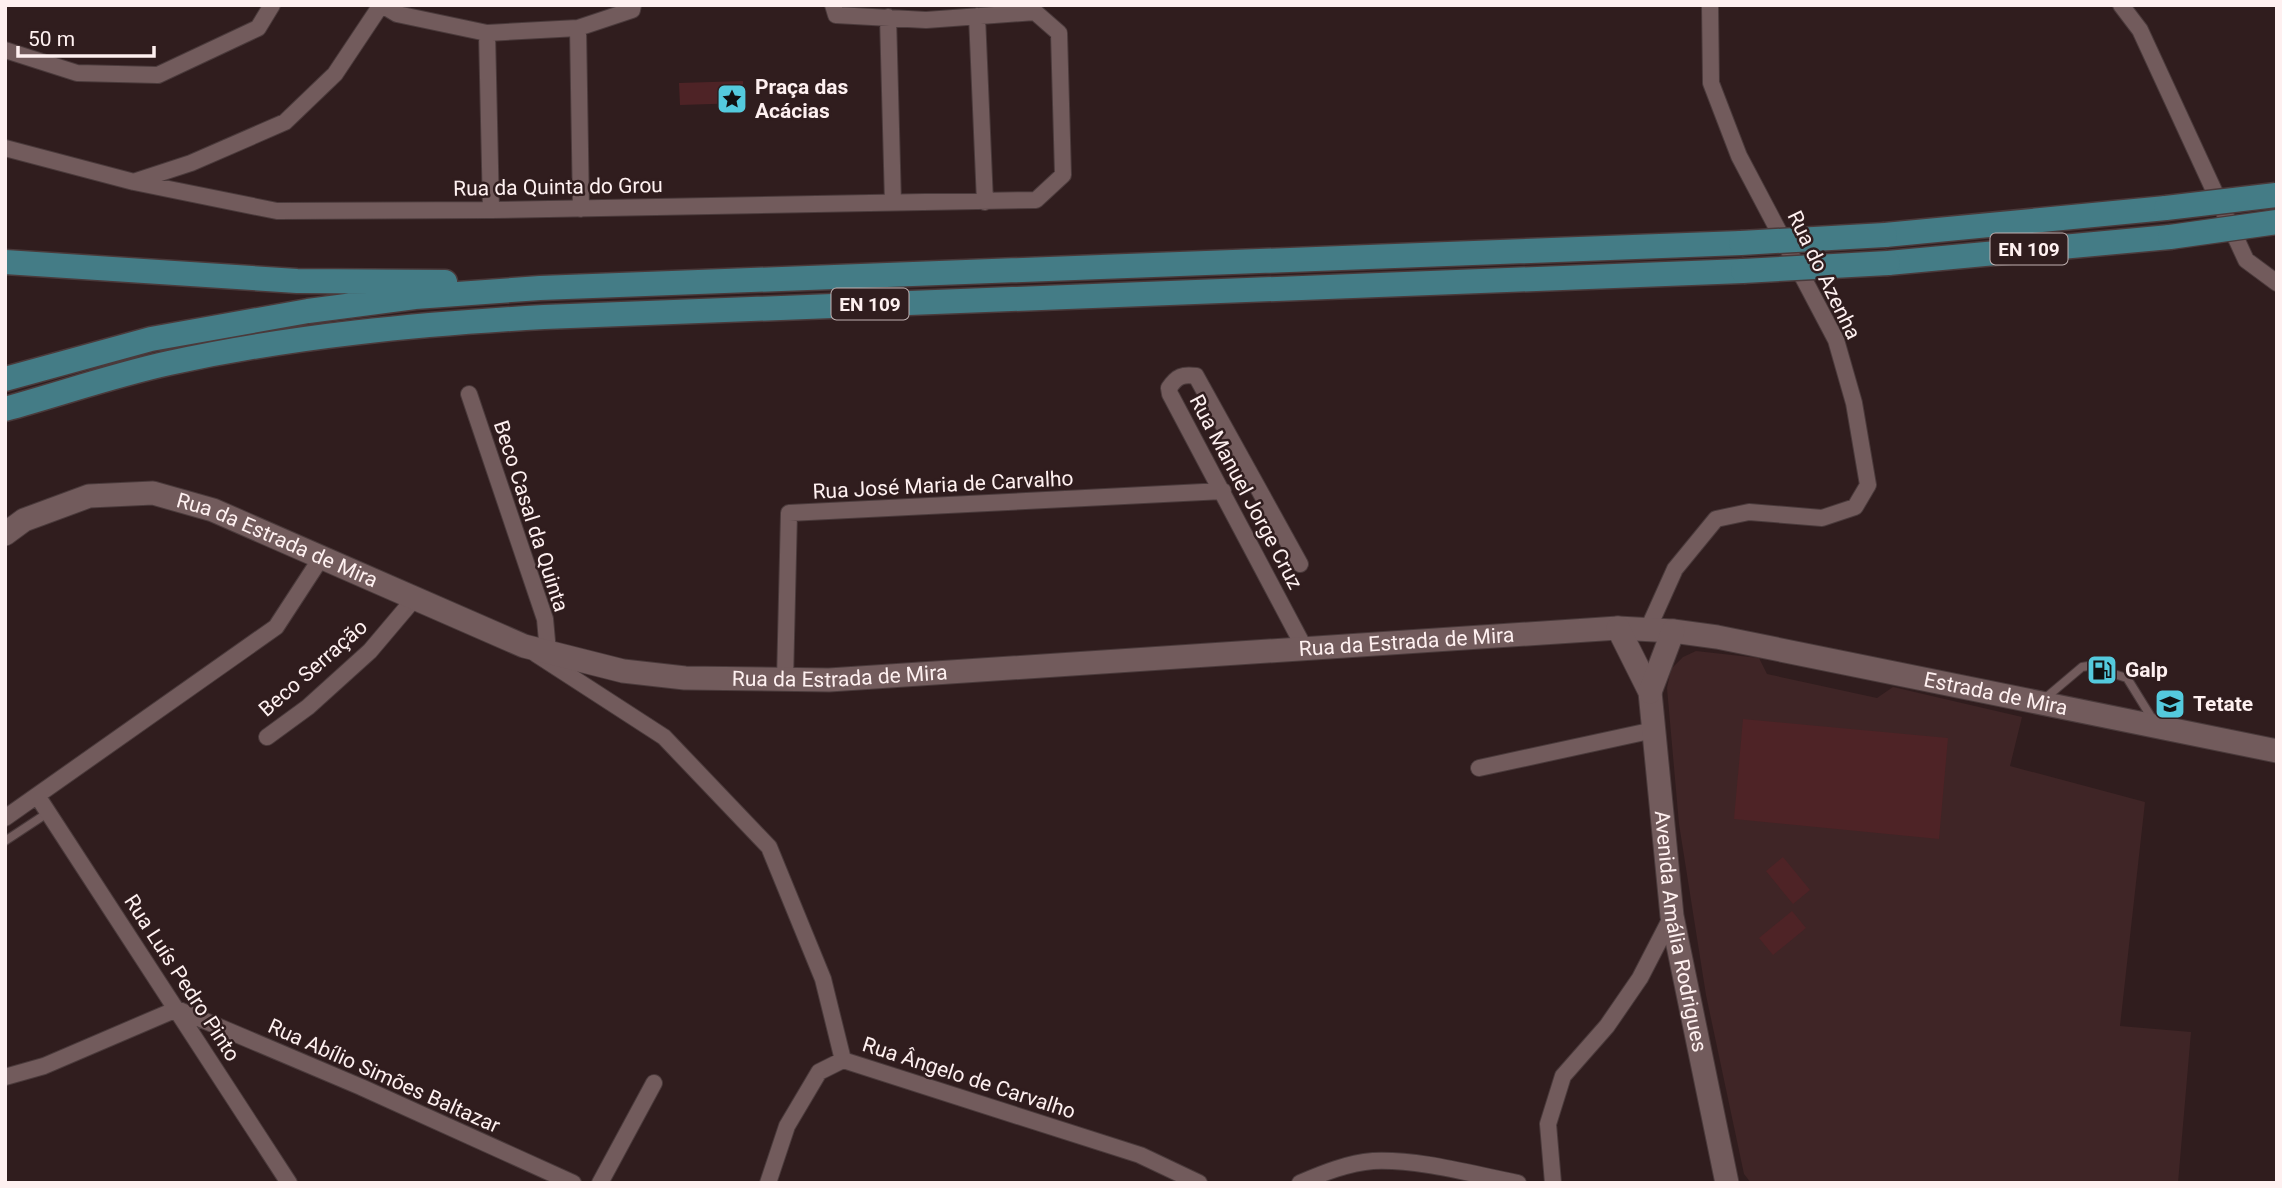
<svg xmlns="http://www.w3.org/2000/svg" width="2282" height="1188" viewBox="0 0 2282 1188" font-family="Roboto,sans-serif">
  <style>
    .built { fill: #3f2526 }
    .park { fill: #4e2326 }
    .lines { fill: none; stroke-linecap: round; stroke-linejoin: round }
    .lane-casing { stroke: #4a3a3b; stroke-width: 10 }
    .street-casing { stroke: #4a3a3b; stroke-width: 18 }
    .secondary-casing { stroke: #4a3a3b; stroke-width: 25 }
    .primary-casing { stroke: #4a3a3b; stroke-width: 27 }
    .lane { stroke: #725b5c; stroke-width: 8 }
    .street { stroke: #725b5c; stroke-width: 16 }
    .secondary { stroke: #725b5c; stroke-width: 23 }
    .primary { stroke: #447c86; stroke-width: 24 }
    .primary-bridge-casing { stroke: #4a3a3b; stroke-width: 27; stroke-linecap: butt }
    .primary-bridge { stroke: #447c86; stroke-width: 24 }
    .labels { text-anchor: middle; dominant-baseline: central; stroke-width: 5; stroke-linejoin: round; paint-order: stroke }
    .shield { fill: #301d1e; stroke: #c0b1b1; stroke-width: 2 }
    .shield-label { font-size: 19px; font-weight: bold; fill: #fef0f0 }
    .poi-label { font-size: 21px; font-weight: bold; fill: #fef0f0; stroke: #301d1e; text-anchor: start }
    .street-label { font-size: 21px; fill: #fef0f0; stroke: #301d1e }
  </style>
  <rect width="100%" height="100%" fill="#301d1e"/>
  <!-- built -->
  <path class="built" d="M1696,651L1759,658L1767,674L1877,698L1893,687L2022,717L2010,766L2145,802L2120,1026L2191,1032L2178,1183H1751L1744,1174L1706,995L1679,824L1667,688L1671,669L1683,657Z"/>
  <!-- park -->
  <path class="park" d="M743,81V103L680,105L679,83Z
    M1743,719L1948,738L1939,839L1734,819Z
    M1783,857L1810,890L1793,904L1766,871Z
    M1792,911L1806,928L1773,955L1759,938Z"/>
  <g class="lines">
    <!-- lane casing -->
    <g class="lane-casing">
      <path id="lane" d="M2043,700L2082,667L2088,666L2127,678L2153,720
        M5,841L49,812"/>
    </g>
    <!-- street casing -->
    <g class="street-casing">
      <path id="street" d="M382,5L397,14L487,33L578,28L632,10L633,5
        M2121,5L2140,30L2246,260L2277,283
        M977,16L985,202
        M888,17L893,203
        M578,28L581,209
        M487,33L491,210
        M5,50L77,73L158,75L258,28L272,5
        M5,148L134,182L277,211L491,210L1036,200L1063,175L1059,33L1035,12L926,20L836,15L833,5
        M136,181L191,163L285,122L335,74L381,5
        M469,394L545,619L548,652
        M1300,564L1196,376C1183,374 1177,376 1169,388L1170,394L1305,649
        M1648,629L1675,569L1716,519L1749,512L1822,518L1855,507L1868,485L1854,403L1836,340L1739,156L1711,83L1710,5
        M536,654L664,737L769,847L823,979L843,1060L1140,1155L1199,1183
        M785,680L789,513L1223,491
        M267,737L308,707L370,651L414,599
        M1479,768L1654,730
        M38,797L289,1183
        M5,818L276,627L321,558
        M177,1009L361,1087L573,1183
        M5,1077L44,1066L177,1009
        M600,1183L654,1083
        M768,1183L787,1126L819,1072L843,1060
        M1300,1183C1323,1173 1348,1163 1373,1161C1421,1159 1471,1174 1518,1183
        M1553,1183L1548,1124L1563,1076L1607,1026L1640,978L1672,916"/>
    </g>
    <!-- secondary casing -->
    <g class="secondary-casing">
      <g id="secondary">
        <path id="s1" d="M5,534L24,520L89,496L153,493L213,510L524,646L623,671L685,678L829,680L1618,628L1673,631L1717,637L2277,751"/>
        <path id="s2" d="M1618,628L1650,692L1672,916L1727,1183"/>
        <path d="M1650,692L1673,631"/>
      </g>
    </g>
    <!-- primary casing -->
    <g class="primary-casing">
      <path id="primary" d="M1885,235L2166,208
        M5,262L297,281L445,282
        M1888,263L2170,237
        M5,379L151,339L308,311L415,297L540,288L1741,243
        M5,409C60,394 114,375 169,363C293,336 418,324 544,317L1743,271"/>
    </g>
    <!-- lane -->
    <use href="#lane" class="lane"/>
    <!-- street -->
    <use href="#street" class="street"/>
    <!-- secondary -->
    <use href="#secondary" class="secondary"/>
    <!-- primary -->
    <use href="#primary" class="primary"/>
    <!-- primary-bridge casing -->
    <g class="primary-bridge-casing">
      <path id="primary-bridge" d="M2166,208L2276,195
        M2170,237L2277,222
        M1741,243L1885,235
        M1743,271L1888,263"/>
    </g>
    <!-- primary-bridge -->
    <use href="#primary-bridge" class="primary-bridge"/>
  </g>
  <!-- icons -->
  <defs>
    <g id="sight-square" transform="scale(1.575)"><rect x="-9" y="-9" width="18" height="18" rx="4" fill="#54cadd" stroke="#301d1e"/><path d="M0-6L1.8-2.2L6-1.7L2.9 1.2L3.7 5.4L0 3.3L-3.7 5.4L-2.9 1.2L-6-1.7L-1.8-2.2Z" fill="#111"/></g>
    <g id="fuel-square" transform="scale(1.575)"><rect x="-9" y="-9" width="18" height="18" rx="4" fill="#54cadd" stroke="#301d1e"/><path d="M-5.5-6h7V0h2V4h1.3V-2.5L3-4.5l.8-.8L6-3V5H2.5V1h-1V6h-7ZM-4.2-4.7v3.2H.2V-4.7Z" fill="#111"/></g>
    <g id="university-square" transform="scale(1.575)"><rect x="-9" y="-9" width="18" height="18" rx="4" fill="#54cadd" stroke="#301d1e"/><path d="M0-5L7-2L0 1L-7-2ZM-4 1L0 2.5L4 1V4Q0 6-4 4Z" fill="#111"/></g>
  </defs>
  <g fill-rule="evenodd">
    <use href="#sight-square" x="732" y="99"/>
    <use href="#fuel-square" x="2102" y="670"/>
    <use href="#university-square" x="2170" y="704"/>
  </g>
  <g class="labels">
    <!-- shield labels -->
    <g class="shield">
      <rect x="1990.5" y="233.5" width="77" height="31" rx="5"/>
      <rect x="831.5" y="288.5" width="77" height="31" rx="5"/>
    </g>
    <g class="shield-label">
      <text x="2029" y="249">EN 109</text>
      <text x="870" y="304">EN 109</text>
    </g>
    <!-- poi labels -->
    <g class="poi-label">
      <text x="755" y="87">Praça das<tspan x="755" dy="24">Acácias</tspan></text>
      <text x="2125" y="670">Galp</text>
      <text x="2193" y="704">Tetate</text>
    </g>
    <!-- street labels -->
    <g class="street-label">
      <text transform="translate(558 187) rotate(-1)">Rua da Quinta do Grou</text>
      <text transform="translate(1824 275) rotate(64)">Rua do Azenha</text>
      <text transform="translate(943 485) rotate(-3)">Rua José Maria de Carvalho</text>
      <text transform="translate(1246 492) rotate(62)">Rua Manuel Jorge Cruz</text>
      <text transform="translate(531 516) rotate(72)">Beco Casal da Quinta</text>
      <text stroke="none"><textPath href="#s1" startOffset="290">Rua da Estrada de Mira</textPath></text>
      <text stroke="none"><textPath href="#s1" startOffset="1446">Rua da Estrada de Mira</textPath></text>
      <text transform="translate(313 668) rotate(-41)">Beco Serração</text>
      <text stroke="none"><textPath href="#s1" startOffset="878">Rua da Estrada de Mira</textPath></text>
      <text stroke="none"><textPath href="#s1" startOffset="2042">Estrada de Mira</textPath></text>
      <text stroke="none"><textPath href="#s2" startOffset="313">Avenida Amália Rodrigues</textPath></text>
      <text transform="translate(182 978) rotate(57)">Rua Luís Pedro Pinto</text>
      <text transform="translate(384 1076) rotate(24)">Rua Abílio Simões Baltazar</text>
      <text transform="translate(969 1078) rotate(18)">Rua Ângelo de Carvalho</text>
    </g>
  </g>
  <!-- border -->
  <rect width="2282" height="1188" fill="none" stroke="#fef0f0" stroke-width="14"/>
  <!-- scale -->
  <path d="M18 46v10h136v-10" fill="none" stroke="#fef0f0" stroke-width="3.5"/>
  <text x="28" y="46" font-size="21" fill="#fef0f0" stroke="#301d1e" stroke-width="5" paint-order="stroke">50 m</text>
</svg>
